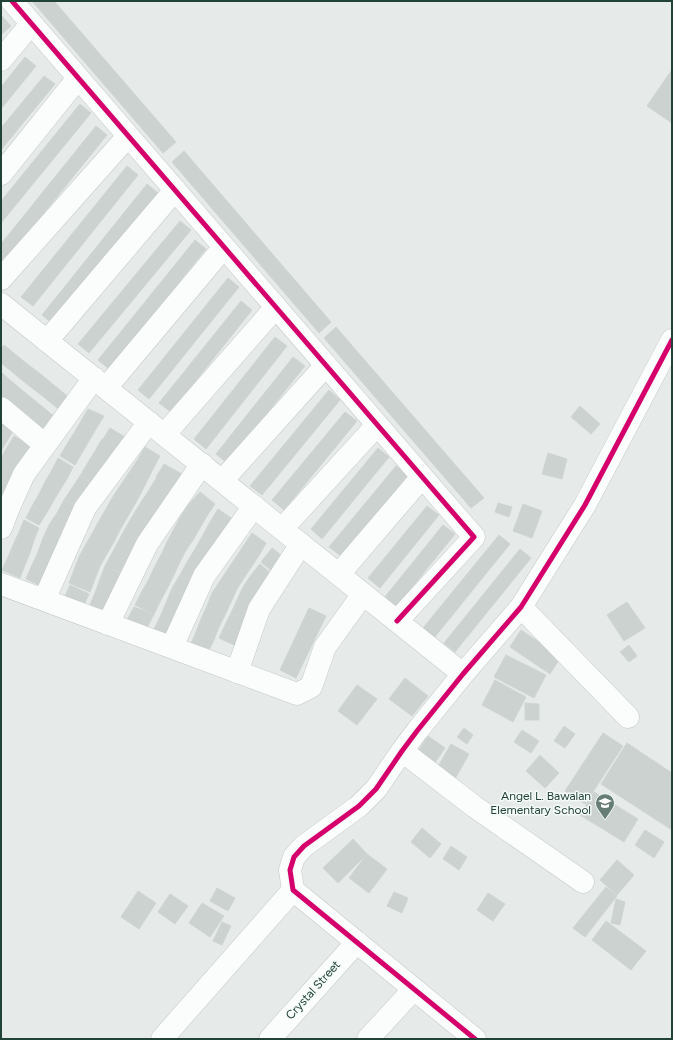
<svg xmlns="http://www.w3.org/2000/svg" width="673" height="1040" viewBox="0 0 673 1040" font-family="Figtree,sans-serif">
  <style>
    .building { fill: #ccd2d0; stroke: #ced5d2 }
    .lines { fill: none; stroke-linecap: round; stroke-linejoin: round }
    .minor-casing { stroke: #c3c8c6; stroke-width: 23 }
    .minor { stroke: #fbfcfc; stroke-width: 22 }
    .cycleway-casing { stroke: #f4faf7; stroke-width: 8 }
    .cycleway { stroke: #d6006c; stroke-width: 5 }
    .labels { text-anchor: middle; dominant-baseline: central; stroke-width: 3; stroke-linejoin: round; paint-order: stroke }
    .poi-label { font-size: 12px; fill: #214237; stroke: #f4faf7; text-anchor: end }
    .street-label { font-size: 12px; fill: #214237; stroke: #f4faf7 }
  </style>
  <rect width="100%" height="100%" fill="#e6ebe9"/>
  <!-- building -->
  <path class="building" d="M32,1H54L176,142L163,153Z
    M1,15L11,26L1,35Z
    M25,57L36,66L1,109V87Z
    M671,71L672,72V123L647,106Z
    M44,76L55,84L1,150V128Z
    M80,104L91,113L1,223V201Z
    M96,126L107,135L1,266V244Z
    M184,151L331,322L319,333L172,162Z
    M127,166L138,175L33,306L21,297Z
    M147,184L158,193L53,324L42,315Z
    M180,221L191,230L89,353L78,344Z
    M195,240L206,249L109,369L98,360Z
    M228,278L239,287L149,399L138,390Z
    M241,301L252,310L171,412L159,403Z
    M336,327L484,498L471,508L324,338Z
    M275,337L287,346L206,449L194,439Z
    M4,345L15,354L6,367L1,363V349Z
    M15,354L26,363L17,376L6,367Z
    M293,357L305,366L227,463L216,454Z
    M26,363L38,372L28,385L17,376Z
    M1,372L10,380L1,393Z
    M38,372L49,381L40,394L28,385Z
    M10,380L22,390L10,406L1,399V393Z
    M49,381L60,390L51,403L40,394Z
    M22,390L33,399L21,416L10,406Z
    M60,390L71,399L62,412L51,403Z
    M329,390L340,400L262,495L250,486Z
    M33,399L44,408L32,425L21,416Z
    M580,406L600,424L591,434L571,417Z
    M44,408L55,417L44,434L32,425Z
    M88,409L104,416L96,429L81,421Z
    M345,412L357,421L284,510L272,500Z
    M1,420L14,429L7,441L1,437Z
    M81,421L96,429L89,441L74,433Z
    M110,428L125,437L118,449L103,439Z
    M74,433L89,441L82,453L67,444Z
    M14,436L32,447L24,460L6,449Z
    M1,437L7,441L1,451Z
    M102,439L119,449L112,461L95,451Z
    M67,444L82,453L75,465L60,456Z
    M145,447L160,456L153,469L138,459Z
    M378,448L389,457L322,539L311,529Z
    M6,449L24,460L17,472L1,463V458Z
    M95,451L112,461L105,474L87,464Z
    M548,453L567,459L562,479L542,474Z
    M58,458L73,467L67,479L52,470Z
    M138,459L153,469L147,481L130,471Z
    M1,463L17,472L9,485L1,480Z
    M87,464L105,474L97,486L80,476Z
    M164,464L182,474L174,487L156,477Z
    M396,466L408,475L341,556L329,547Z
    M52,470L67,479L60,490L45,482Z
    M130,471L147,481L141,493L122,483Z
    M80,476L97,486L90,498L72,488Z
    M157,477L174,487L166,501L149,490Z
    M1,480L9,485L1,498Z
    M45,482L60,490L53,502L39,494Z
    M122,483L141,493L134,506L114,495Z
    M72,488L90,498L82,510L64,500Z
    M149,490L166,501L159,513L141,502Z
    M200,492L215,504L207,516L190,503Z
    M39,494L53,502L46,514L32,506Z
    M114,495L134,506L127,518L107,507Z
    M64,500L82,510L75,523L57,513Z
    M141,502L159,513L152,525L133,515Z
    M190,503L207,516L200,528L182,514Z
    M498,503L512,507L509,517L495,512Z
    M523,504L542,511L532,538L513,531Z
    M32,506L46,514L39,525L26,518Z
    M427,506L439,515L380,588L368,578Z
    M107,507L127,518L120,530L100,519Z
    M218,509L234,520L227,533L210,522Z
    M57,513L75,523L68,535L49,525Z
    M182,514L200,528L193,540L175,527Z
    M133,515L152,525L144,537L126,527Z
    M100,519L120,530L114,542L93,532Z
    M24,520L39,528L34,540L19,532Z
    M210,522L227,533L219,546L203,535Z
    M49,525L68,535L62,548L43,538Z
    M443,525L455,534L396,607L384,598Z
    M126,527L144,537L137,549L119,540Z
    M175,527L193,540L185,552L168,540Z
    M19,532L34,540L30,553L13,545Z
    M93,532L114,542L107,554L86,544Z
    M252,533L266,543L260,554L244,545Z
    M203,535L219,546L211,558L195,549Z
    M499,535L510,544L434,638L423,628Z
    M43,538L62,548L56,561L38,552Z
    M119,540L137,549L130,562L112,553Z
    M168,540L185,552L179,564L162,553Z
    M86,544L107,554L100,566L79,557Z
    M13,545L30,553L25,565L8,557Z
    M244,545L260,554L252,566L236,557Z
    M272,548L286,559L274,573L261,562Z
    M195,549L211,558L203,571L187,562Z
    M520,549L531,558L455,652L444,643Z
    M38,552L56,561L50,574L32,565Z
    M112,553L130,562L123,574L105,566Z
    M162,553L179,564L173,577L155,566Z
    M8,557L25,565L20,578L2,570Z
    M79,557L100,566L95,579L74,570Z
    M236,557L252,566L244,578L228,569Z
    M187,562L203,571L196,584L180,575Z
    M260,564L273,575L266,586L251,575Z
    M32,565L50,574L43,587L26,579Z
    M105,566L123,574L117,587L100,579Z
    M155,566L173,577L167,589L149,579Z
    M228,569L244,578L237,589L220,581Z
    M74,570L95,579L90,592L69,583Z
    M180,575L196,584L188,597L172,588Z
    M251,575L266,586L260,598L243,587Z
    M100,579L117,587L111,600L95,593Z
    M149,579L167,589L160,602L142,591Z
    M220,581L237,589L231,602L212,593Z
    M70,585L89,594L84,605L65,596Z
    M243,587L260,598L254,610L237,600Z
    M172,588L188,597L183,610L166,603Z
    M142,591L160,602L154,614L135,605Z
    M95,593L111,600L106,613L89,607Z
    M212,593L231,602L225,615L207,606Z
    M237,600L254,610L249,622L231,613Z
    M627,602L645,628L624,641L607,615Z
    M166,603L183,610L177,624L160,617Z
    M207,606L225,615L219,627L201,619Z
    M134,607L154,614L147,628L127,620Z
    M309,608L326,616L296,678L280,670Z
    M231,613L249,622L243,634L225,625Z
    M160,617L177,624L171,639L153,631Z
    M201,619L219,627L214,640L196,632Z
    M225,625L243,634L238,647L219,638Z
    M521,630L561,657L550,674L510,647Z
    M196,632L214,640L208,652L190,646Z
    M629,645L637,656L629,662L620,652Z
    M506,655L546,675L534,698L494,677Z
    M405,678L428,696L412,716L389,699Z
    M495,680L526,697L513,722L482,705Z
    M357,685L377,699L357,725L338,711Z
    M525,703L539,704V720H525Z
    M564,726L575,734L565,748L554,741Z
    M464,728L473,735L467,744L457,737Z
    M522,730L539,741L531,753L514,742Z
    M603,733L623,746L585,804L565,791Z
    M428,736L445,748L434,764L417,753Z
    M627,743L672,773V830L601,784Z
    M451,744L469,754L455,779L437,768Z
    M540,755L559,773L545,788L526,771Z
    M594,792L638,819L624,842L580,815Z
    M422,828L441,844L430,858L411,842Z
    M645,830L664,842L654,858L635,845Z
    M353,839L367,854L338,883L323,868Z
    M451,846L467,857L459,870L443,859Z
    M367,854L387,869L369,893L349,878Z
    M617,860L634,875L617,895L600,880Z
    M606,887L617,896L585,937L573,928Z
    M217,888L235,898L228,911L210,901Z
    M138,891L156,903L139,929L121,917Z
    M394,892L408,898L402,913L387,906Z
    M488,893L505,904L493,921L477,910Z
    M170,894L188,906L175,924L158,912Z
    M616,899L625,902L620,925L611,923Z
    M202,903L224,916L210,937L189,923Z
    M606,921L646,951L631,970L592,940Z
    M222,922L231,926L222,945L213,941Z"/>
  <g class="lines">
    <!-- minor casing -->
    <g class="minor-casing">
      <path id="minor" d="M12,1L474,537L397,621
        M1,60L31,24
        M1,174L78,78
        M1,279L128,136
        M1,304L463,674
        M47,341L175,190
        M106,388L224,247
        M1,408L45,445
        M164,435L276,307
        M222,481L326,365
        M1,528L10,505L24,474L94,378
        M282,529L377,425
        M339,574L422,477
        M1,584L297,694L311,687L325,647L363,594
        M44,600L85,508L149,422
        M521,607L628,717
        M108,624L147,544L202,464
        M172,647L204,576L254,506
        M237,672L259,609L301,544
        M402,751L475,807L583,882
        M162,1039L293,890
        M270,1039L357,942
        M368,1039L414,989
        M475,1039L293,890L290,870L294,857L304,846L359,806L376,789L402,751L417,731L463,674L521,607L585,505L672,340"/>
    </g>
    <!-- minor -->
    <use href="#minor" class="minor"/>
    <!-- cycleway casing -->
    <g class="cycleway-casing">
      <path id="cycleway" d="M12,1L474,537L397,621
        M475,1039L293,890L290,870L294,857L304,846L359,806L376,789L402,751L417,731L463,674L521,607L585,505L672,340"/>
    </g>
    <!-- cycleway -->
    <use href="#cycleway" class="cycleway"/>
  </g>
  <!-- icons -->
  <defs>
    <g id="school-pin" transform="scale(1)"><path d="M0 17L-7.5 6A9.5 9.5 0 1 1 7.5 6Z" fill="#667d75" stroke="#f4faf7"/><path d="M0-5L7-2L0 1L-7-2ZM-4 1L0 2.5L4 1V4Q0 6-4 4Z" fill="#fff"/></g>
  </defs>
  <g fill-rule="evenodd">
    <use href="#school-pin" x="605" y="803"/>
  </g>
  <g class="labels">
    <!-- poi labels -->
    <g class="poi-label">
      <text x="591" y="796">Angel L. Bawalan<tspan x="591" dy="14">Elementary School</tspan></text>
    </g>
    <!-- street labels -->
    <g class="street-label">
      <text transform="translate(313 990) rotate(-48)">Crystal Street</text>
    </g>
  </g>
  <!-- border -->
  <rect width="673" height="1040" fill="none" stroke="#214237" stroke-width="4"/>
</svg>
